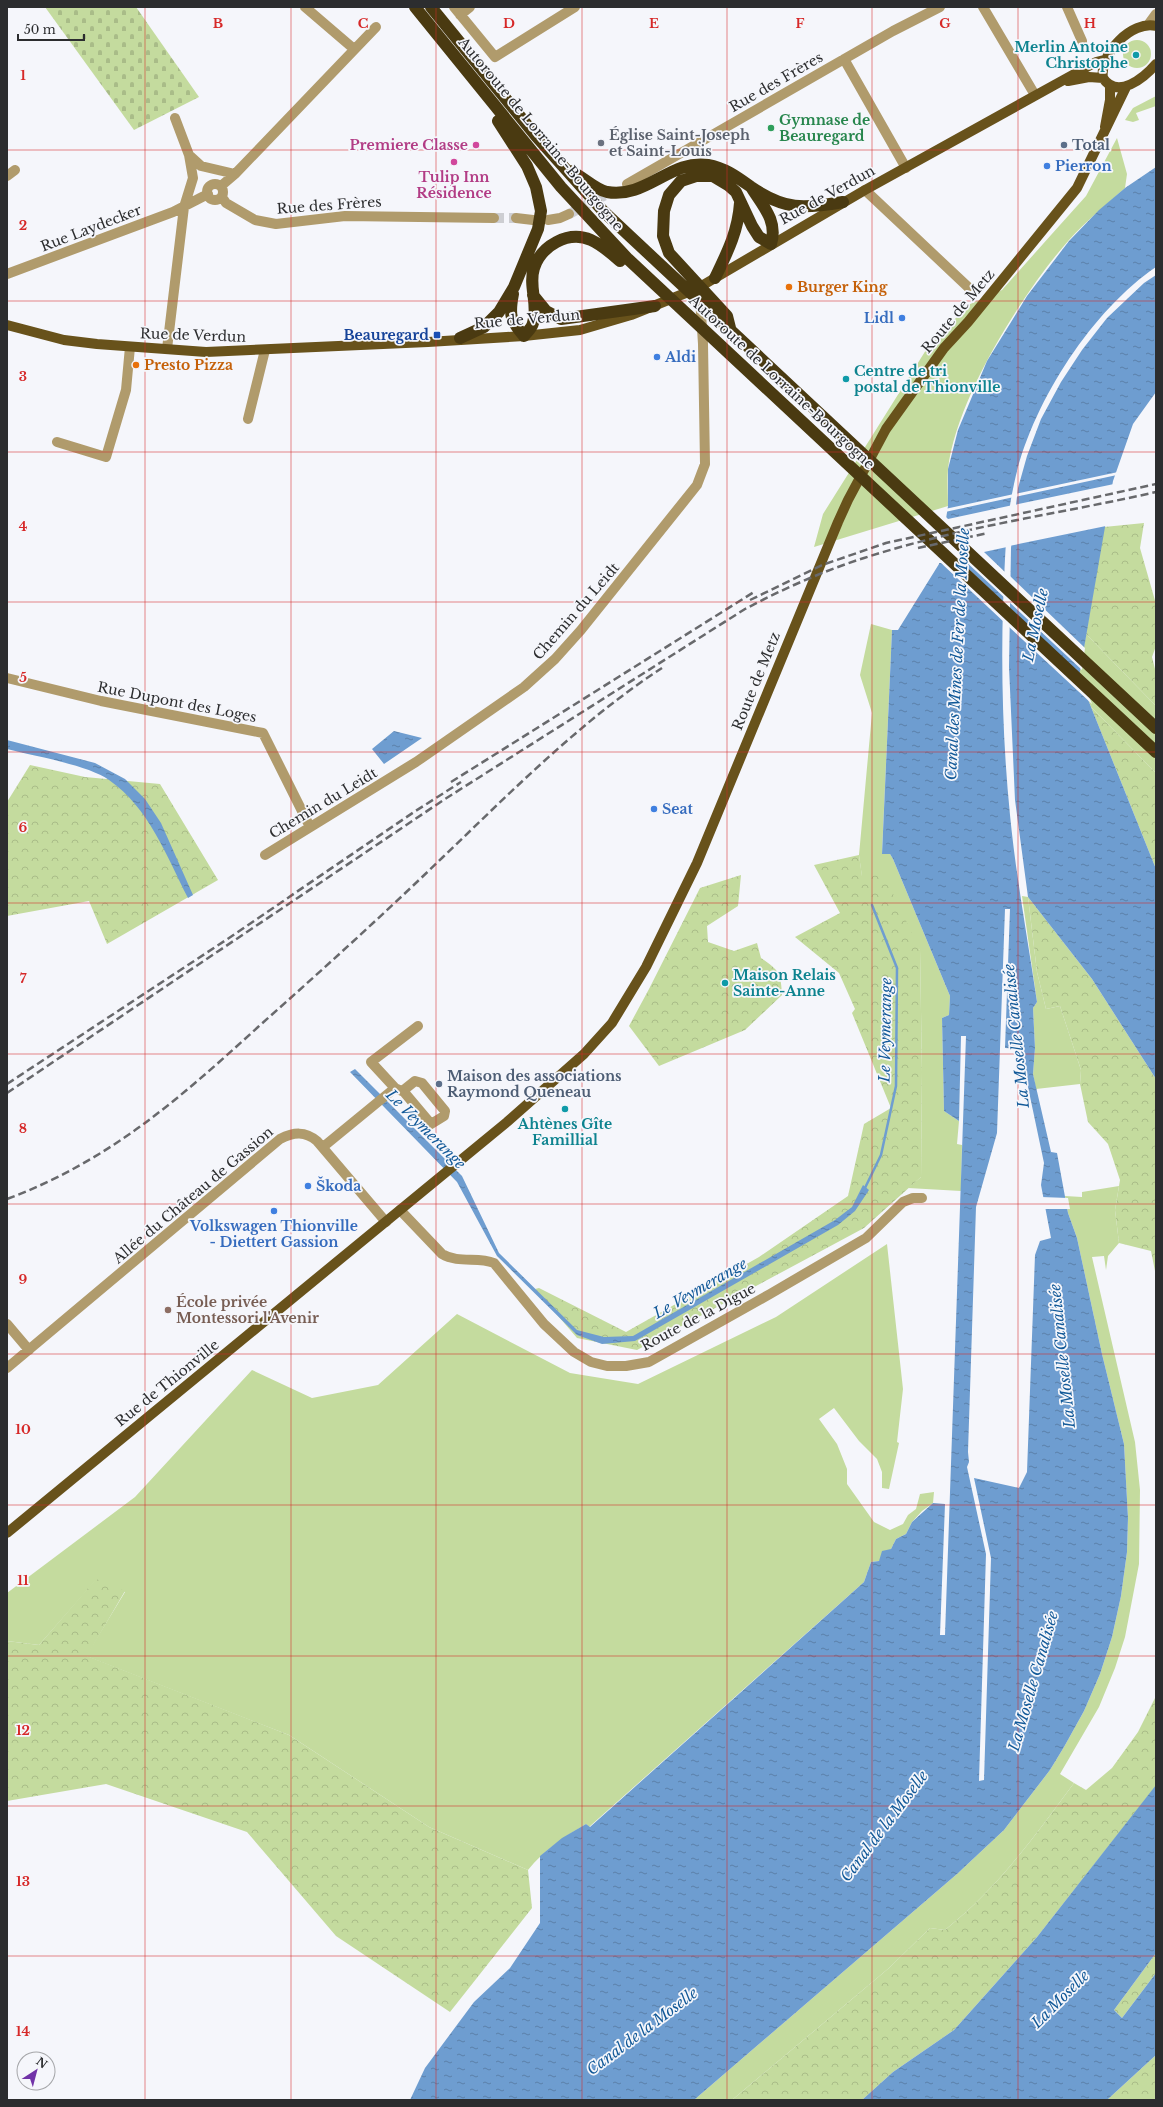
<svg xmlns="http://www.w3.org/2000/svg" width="1163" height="2107" viewBox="0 0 1163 2107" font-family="'Libre Baskerville',serif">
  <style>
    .green { fill: #c4db9e }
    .forest { fill: url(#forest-crowns) }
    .cemetery { fill: url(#cemetery-stones) }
    .water { fill: url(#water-ripples); fill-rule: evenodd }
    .pier { fill: #f5f6fb }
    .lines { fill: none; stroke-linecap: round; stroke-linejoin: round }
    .stream { stroke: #6e9dd0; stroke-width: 2.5 }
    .minor-tunnel { stroke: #cdced2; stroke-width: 10; stroke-dasharray: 10 5; stroke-linecap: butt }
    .minor { stroke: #b09b6c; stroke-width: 10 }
    .major { stroke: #68521b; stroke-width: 10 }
    .highway { stroke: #4a3a11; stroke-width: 12 }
    .rail { stroke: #68696c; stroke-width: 2.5; stroke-dasharray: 8 4; stroke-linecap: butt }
    .grid { fill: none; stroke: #d62828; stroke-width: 1; stroke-opacity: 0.55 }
    .culture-dot { fill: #0f9aa8; stroke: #f5f6fb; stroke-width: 1.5 }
    .leisure-dot { fill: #2e9e5b; stroke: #f5f6fb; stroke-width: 1.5 }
    .worship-dot { fill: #6b7280; stroke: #f5f6fb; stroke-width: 1.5 }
    .hotel-dot { fill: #d1479c; stroke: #f5f6fb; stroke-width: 1.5 }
    .service-dot { fill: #5c6f8a; stroke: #f5f6fb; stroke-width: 1.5 }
    .shop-dot { fill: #3f7fe0; stroke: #f5f6fb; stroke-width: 1.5 }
    .food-dot { fill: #e8710a; stroke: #f5f6fb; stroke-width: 1.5 }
    .transit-dot { fill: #1a4fb4; stroke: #f5f6fb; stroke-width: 1.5 }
    .education-dot { fill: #8d6e63; stroke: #f5f6fb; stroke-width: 1.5 }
    .labels { text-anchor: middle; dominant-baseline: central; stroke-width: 3.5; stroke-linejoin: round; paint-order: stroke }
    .culture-label { font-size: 14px; font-weight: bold; fill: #0d838f; stroke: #f5f6fb; text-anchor: start }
    .street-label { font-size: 14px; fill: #2c2d2f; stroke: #f5f6fb }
    .leisure-label { font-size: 14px; font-weight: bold; fill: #27864d; stroke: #f5f6fb; text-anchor: start }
    .worship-label { font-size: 14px; font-weight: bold; fill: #5b616d; stroke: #f5f6fb; text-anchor: start }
    .hotel-label { font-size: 14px; font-weight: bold; fill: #b23c85; stroke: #f5f6fb; text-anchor: end }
    .service-label { font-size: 14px; font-weight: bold; fill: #4e5e75; stroke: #f5f6fb; text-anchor: start }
    .shop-label { font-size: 14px; font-weight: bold; fill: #366cbe; stroke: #f5f6fb; text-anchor: start }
    .food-label { font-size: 14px; font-weight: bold; fill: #c56008; stroke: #f5f6fb; text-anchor: start }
    .transit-label { font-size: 14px; font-weight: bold; fill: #164399; stroke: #f5f6fb; text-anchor: end }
    .education-label { font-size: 14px; font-weight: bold; fill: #785e54; stroke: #f5f6fb; text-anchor: start }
    .water-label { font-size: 15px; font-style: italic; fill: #125998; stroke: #f5f6fb }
    .grid-label { font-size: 13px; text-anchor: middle; font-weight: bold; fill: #d62828; stroke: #f5f6fb; stroke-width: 3.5; stroke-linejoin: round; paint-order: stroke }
  </style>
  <defs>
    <pattern id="forest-crowns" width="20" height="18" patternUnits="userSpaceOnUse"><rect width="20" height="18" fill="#c4db9e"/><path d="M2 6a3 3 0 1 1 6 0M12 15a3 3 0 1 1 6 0" fill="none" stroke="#a9bc88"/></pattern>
    <pattern id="cemetery-stones" width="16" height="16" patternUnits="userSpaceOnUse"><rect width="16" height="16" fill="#c4db9e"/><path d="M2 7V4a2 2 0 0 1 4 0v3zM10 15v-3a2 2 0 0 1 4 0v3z" fill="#a9bc88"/></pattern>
    <pattern id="water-ripples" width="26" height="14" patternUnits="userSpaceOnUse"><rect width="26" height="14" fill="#6e9dd0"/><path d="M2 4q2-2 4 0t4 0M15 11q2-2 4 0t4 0" fill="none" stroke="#5b80a9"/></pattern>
  </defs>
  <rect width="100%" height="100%" fill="#f5f6fb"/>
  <!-- green -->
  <path class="green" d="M1123 54a14 14 0 1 1 28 0a14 14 0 1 1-28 0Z
    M1156,96V106L1136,113L1139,120L1133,122L1125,120L1133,108Z
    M1117,138L1127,174L1125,188C1106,205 1086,221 1069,240C1022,293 956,399 948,469C947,481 948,494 948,506L814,547L823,514L926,350L968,305L1002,290L1051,235L1086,196Z
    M871,624L892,630L882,853L890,854L893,859L950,996L949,1015L942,1018L944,1111L959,1121L957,1144L962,1145L961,1191L908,1188L921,1177L922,1072L920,950L862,877L859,855L872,713L860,675Z
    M1086,634L1156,706V773L1091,707L1079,677Z
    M1022,896L1028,897L1037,972L1046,1009L1060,1006L1081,1070L1080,1084L1036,1089L1033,1074L1035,1048L1033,1008L1037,1002Z
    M1119,1186L1115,1210L1119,1243L1108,1256L1106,1270L1104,1256L1092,1257L1135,1442L1140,1490L1139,1564L1125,1637L1115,1668L1099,1707L1060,1774L1074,1783C1035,1836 997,1889 945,1930L930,1928L889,1968L732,2100H694L957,1874L1004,1830L1050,1770L1064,1747L1084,1711L1100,1674L1112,1637L1121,1596L1127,1552L1128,1518L1124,1444L1102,1354L1077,1238L1068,1213L1065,1196L1082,1197V1192Z
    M887,1244L903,1389L897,1442L899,1443L889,1489L882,1488V1472L877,1459L859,1441L834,1408L819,1419L837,1444L847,1469V1484L874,1522L890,1530L903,1524L908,1515L916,1509L920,1494L934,1492L933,1503L922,1511L912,1522L906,1534L896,1539L891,1549L879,1561L871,1562L864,1582L589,1827L586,1824C564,1837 544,1850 528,1870L429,1827L289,1735L86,1656L125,1592L96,1580L39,1645L7,1641V1593L135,1497L252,1370L312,1398L378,1385L457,1314L570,1373L638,1384L776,1317Z"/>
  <!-- forest -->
  <path class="forest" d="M1144,523L1140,548L1156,604V646L1152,657L1156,673V706L1086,634L1104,527Z
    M1091,707L1156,773V869Z
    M30,765L85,777L160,784L218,880L107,944L89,901L7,916V802Z
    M859,855L862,876L884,875L920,950L922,1072L921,1177L864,1228L637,1350L577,1338L535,1289L539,1288L626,1332L759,1257L848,1196L864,1124L891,1108L852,1013L855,1009L839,973L795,937L840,913L814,865Z
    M741,875L738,906L707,926L708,942L734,951L757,943L761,958C779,970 781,973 782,995L745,1030L659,1066L629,1026L649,989L700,888Z
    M1028,897L1092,979L1156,1079V1276L1151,1251L1119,1243L1115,1210L1120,1180L1108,1144L1088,1122L1080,1084L1081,1070L1060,1006L1046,1009L1037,972Z
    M96,1579L125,1591L87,1656L289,1735L429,1827L528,1870L532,1908L450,2012L336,1936L247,1832L106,1784L7,1801V1641L39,1645Z
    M1156,1696L1155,1787L1037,1937L954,2030L893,2072L862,2100H732L889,1968L930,1928L945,1930C997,1889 1035,1836 1074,1783L1086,1790L1112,1768L1138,1732Z
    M1156,1953V1973L1122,2018L1114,2010Z
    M1156,2055V2100H1107Z"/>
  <!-- cemetery -->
  <path class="cemetery" d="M45,7H136L199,97L134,130Z"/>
  <!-- water -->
  <path class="water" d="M1156,167V267C1091,311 1030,406 1014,484C1005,523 1005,565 1003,605C1001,675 1003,745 1010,815C1016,877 1028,940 1037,1002L1033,1008L1035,1048L1033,1074L1051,1152L1057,1153L1068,1213L1077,1238L1102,1354L1124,1444L1128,1518L1127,1552L1121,1596L1112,1637L1100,1674L1084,1711L1064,1747L1050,1770L1004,1830L957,1874L694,2100H410L425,2068L474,2002L510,1968L540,1923V1856L562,1838L586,1824L590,1827L864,1582L871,1562L879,1561L882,1551L891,1549L896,1539L906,1534L912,1522L933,1503L945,1504L940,1635H945L966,1036H961L959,1121L944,1111L942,1018L949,1015L950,996L893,859L890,854H882L892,630H898L939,564L948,506V469L958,430L987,361L1027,296L1069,241L1099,210L1125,188ZM1005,909H1010L1005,1048L1020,1049L1044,1163L1041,1185L1051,1238L1040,1241L1035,1255L1027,1472L1019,1488L974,1478L991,1558L984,1780L979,1781L986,1554L967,1467L969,1462L968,1452L976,1207L997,1133Z
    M1156,275V392L1133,424L1113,481L1079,677L1156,869V1079L1092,979L1028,897L1015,800L1009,667L1011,548L1018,488L1027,456L1041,419L1061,382L1082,350L1107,318L1144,283Z
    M394,731L422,738L384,764L372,749Z
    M7,740L95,763L125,779L145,799L161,823L193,895L188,898C166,855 149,808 109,780C88,765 34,756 7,749Z
    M355,1069L462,1176L499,1253L577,1330L604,1337L633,1336L835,1220L852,1207L863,1185L869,1190L855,1211L838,1225L635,1341L602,1344L577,1335L497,1256L457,1182L350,1072Z
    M1156,1785V1953L1114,2010L1122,2018L1156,1973V2055L1107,2100H862L893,2072L954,2030L1037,1937Z"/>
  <!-- pier -->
  <path class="pier" d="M1118,472L1117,475L1015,497V494Z
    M1114,484L1106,526L1009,546L1014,505Z
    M1014,494V497L945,512V509Z
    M1013,505L1007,547L984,552L1006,573V599L962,558L958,559L1005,604V623L941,563H939L938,560L944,515L948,519Z
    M1009,575L1085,648L1082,670L1008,601Z
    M1008,606L1081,677L1092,704L1008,626Z
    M1041,1197L1068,1198L1070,1209H1043Z"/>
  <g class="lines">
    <!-- stream -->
    <path class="stream" d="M864,1190L881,1155L896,1086L897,968L872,905"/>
    <!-- minor-tunnel -->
    <path class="minor-tunnel" d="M569,214L613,191
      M494,218H516"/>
    <!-- minor -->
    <path class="minor" d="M305,7L354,49
      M454,7L495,57L575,7
      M983,7L1035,95
      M1067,7L1082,41
      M460,15L470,7
      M1148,25L1156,14
      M844,59L906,168
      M175,118L189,155L201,166L235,174
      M7,176L15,170
      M627,184L893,31L940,7
      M207 192a8 8 0 1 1 16 0a8 8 0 1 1-16 0Z
      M221,186L235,174L376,27
      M865,190L968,287
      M222,197L226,203L255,220L276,224L345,216L494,218
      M516,218L533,220
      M548,220L560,218L569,214
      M7,274L173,212L208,194
      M167,349L184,207L193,178L189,155
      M248,419L265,350
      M57,442L106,457L126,390L130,347
      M7,678L101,701L263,733L310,827
      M265,855L416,762L524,687L555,659L581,630L697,485L705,464L703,344L700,298
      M395,1088L404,1092L431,1124L444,1116L445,1111L422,1083L415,1081L405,1089L404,1092
      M323,1147L395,1088L371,1062L418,1026
      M400,1210L442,1254C459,1264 478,1256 494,1263L544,1324L574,1352L591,1362L607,1366H626L649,1362L770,1294L866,1238L903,1202L913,1198H922
      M7,1324L29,1350
      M7,1368L280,1139C294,1132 305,1131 317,1141L386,1222"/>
    <!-- major -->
    <path class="major" d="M1156,26C1132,20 1099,54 1103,78C1117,100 1144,78 1156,64
      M1068,81L1089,77L1103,78
      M1105,127L1110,100V85
      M7,325L64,340L97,344L206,352L428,342L524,336L580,330L631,315L698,288L865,190L1096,62L1104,60
      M7,1533L507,1122L584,1054L612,1023L646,967L697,863L838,522L848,500L886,429L944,348L968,322L1077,188L1126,87"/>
    <!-- highway -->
    <path class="highway" d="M415,7L561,187L628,259L1156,752
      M431,7L536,136L604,212L1156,728
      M570,171C583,176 594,189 607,192C646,199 671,159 708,165C725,168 737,177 751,187C785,210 803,209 843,202
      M715,278C727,253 738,232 740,203
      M513,294C509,315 510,320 524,336C527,332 532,328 533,323C539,305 528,286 534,268C541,246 568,230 591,240C602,245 611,253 620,261
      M533,295L546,311L561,319L655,306
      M731,332L727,316L669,253L663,236L664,211L669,195L681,181L696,176H713L728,185L736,192L752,226L759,237L771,244C778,221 763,206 751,187
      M460,338L484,327L499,312L514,287L538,229L541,211L536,187L527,166L498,121"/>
    <!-- rail -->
    <path class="rail" d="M918,548L988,533
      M750,600L822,565L886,543L1156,484
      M451,782L754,592
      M7,1084L226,940L414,812L461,782
      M7,1093L445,799L745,609C783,589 823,571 864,558C959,527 1059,514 1156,492
      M7,1199C109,1161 179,1099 258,1027C321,971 383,915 443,857C512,791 582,720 662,668"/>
  </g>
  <!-- grid -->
  <path class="grid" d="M145,7V2100M291,7V2100M436,7V2100M582,7V2100M727,7V2100M872,7V2100M1018,7V2100M7,150H1156M7,301H1156M7,452H1156M7,602H1156M7,752H1156M7,903H1156M7,1054H1156M7,1204H1156M7,1354H1156M7,1505H1156M7,1656H1156M7,1806H1156M7,1956H1156"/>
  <!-- markers -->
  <g class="culture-dot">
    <circle cx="1136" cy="55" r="4"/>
    <circle cx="846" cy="379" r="4"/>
    <circle cx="725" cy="983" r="4"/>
    <circle cx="565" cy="1109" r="4"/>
  </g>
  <circle class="leisure-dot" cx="771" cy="128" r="4"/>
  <circle class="worship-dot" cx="601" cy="143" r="4"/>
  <g class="hotel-dot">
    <circle cx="476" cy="145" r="4"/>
    <circle cx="454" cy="162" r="4"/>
  </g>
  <g class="service-dot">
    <circle cx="1064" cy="145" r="4"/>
    <circle cx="439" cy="1084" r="4"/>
  </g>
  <g class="shop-dot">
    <circle cx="1047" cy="166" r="4"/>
    <circle cx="902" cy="318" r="4"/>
    <circle cx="657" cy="357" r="4"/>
    <circle cx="654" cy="809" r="4"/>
    <circle cx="308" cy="1186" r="4"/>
    <circle cx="274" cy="1211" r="4"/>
  </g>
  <g class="food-dot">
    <circle cx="789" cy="287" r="4"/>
    <circle cx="136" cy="365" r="4"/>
  </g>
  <rect class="transit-dot" x="433" y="331" width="8" height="8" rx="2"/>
  <circle class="education-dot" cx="168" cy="1310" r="4"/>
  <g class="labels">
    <!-- culture labels -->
    <g class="culture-label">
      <text x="1128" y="47" text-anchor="end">Merlin Antoine<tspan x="1128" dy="16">Christophe</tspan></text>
      <text x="854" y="371">Centre de tri<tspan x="854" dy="16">postal de Thionville</tspan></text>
      <text x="733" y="975">Maison Relais<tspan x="733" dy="16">Sainte-Anne</tspan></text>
      <text x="565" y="1124" text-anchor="middle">Ahtènes Gîte<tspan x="565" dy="16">Famillial</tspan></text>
    </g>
    <!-- street labels -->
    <g class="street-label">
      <text transform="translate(776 82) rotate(-30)">Rue des Frères</text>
      <text transform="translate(541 134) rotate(50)">Autoroute de Lorraine-Bourgogne</text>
      <text transform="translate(827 195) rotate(-29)">Rue de Verdun</text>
      <text transform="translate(329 205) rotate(-4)">Rue des Frères</text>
      <text transform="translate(91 228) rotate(-21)">Rue Laydecker</text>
      <text transform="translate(958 311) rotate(-50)">Route de Metz</text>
      <text transform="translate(527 319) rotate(-5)">Rue de Verdun</text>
      <text transform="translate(193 335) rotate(2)">Rue de Verdun</text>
      <text transform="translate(782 382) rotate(43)">Autoroute de Lorraine-Bourgogne</text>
      <text transform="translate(576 611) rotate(-49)">Chemin du Leidt</text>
      <text transform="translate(756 681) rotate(-68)">Route de Metz</text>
      <text transform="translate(177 702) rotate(11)">Rue Dupont des Loges</text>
      <text transform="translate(323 803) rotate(-31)">Chemin du Leidt</text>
      <text transform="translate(193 1195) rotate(-40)">Allée du Château de Gassion</text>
      <text transform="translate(698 1317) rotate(-28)">Route de la Digue</text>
      <text transform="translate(167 1383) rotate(-39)">Rue de Thionville</text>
    </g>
    <!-- leisure labels -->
    <g class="leisure-label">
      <text x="779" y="120">Gymnase de<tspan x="779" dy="16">Beauregard</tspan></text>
    </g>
    <!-- worship labels -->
    <g class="worship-label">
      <text x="609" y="135">Église Saint-Joseph<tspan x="609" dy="16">et Saint-Louis</tspan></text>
    </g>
    <!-- hotel labels -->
    <g class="hotel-label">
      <text x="468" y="145">Premiere Classe</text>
      <text x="454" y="177" text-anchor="middle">Tulip Inn<tspan x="454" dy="16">Résidence</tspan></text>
    </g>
    <!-- service labels -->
    <g class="service-label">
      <text x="1072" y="145">Total</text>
      <text x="447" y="1076">Maison des associations<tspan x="447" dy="16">Raymond Queneau</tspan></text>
    </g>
    <!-- shop labels -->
    <g class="shop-label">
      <text x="1055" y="166">Pierron</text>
      <text x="894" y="318" text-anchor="end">Lidl</text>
      <text x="665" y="357">Aldi</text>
      <text x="662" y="809">Seat</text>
      <text x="316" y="1186">Škoda</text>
      <text x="274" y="1226" text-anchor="middle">Volkswagen Thionville<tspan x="274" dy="16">- Diettert Gassion</tspan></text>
    </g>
    <!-- food labels -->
    <g class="food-label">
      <text x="797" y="287">Burger King</text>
      <text x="144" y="365">Presto Pizza</text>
    </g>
    <!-- transit labels -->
    <g class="transit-label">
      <text x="429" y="335">Beauregard</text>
    </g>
    <!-- education labels -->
    <g class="education-label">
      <text x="176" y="1302">École privée<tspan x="176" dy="16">Montessori l'Avenir</tspan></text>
    </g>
    <!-- water labels -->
    <g class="water-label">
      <text transform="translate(1035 625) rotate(-78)">La Moselle</text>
      <text transform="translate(957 654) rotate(-87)">Canal des Mines de Fer de la Moselle</text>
      <text transform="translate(885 1030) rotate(-89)">Le Veymerange</text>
      <text transform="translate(1016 1036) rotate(-96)">La Moselle Canalisée</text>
      <text transform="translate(426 1129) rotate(45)">Le Veymerange</text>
      <text transform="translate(700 1288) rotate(-30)">Le Veymerange</text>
      <text transform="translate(1062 1356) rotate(-96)">La Moselle Canalisée</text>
      <text transform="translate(1033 1681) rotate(-74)">La Moselle Canalisée</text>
      <text transform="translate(884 1826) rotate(-53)">Canal de la Moselle</text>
      <text transform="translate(1060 1999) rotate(-45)">La Moselle</text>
      <text transform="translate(642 2031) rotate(-37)">Canal de la Moselle</text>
    </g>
  </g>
  <g class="grid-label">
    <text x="218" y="28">B</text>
    <text x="363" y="28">C</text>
    <text x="509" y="28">D</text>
    <text x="654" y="28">E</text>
    <text x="800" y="28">F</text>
    <text x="945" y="28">G</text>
    <text x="1090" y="28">H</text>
    <text x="23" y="80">1</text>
    <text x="23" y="230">2</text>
    <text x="23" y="381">3</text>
    <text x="23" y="531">4</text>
    <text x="23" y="682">5</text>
    <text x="23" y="832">6</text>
    <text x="23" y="983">7</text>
    <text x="23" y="1133">8</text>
    <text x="23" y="1284">9</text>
    <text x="23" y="1434">10</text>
    <text x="23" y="1585">11</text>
    <text x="23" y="1735">12</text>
    <text x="23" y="1886">13</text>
    <text x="23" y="2036">14</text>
  </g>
  <!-- border -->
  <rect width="1163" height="2107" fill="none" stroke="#2c2d2f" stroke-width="16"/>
  <!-- north arrow -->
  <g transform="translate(36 2071) rotate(36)"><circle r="19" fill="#f5f6fb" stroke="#a5a6a9"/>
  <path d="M0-3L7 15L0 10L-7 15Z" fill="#7133a8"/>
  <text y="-6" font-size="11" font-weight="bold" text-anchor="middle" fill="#2c2d2f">N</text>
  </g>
  <!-- scale -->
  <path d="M18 34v6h66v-6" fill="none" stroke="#2c2d2f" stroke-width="2"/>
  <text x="24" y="34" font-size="12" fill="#2c2d2f" stroke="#f5f6fb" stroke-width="3" paint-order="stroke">50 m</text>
</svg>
